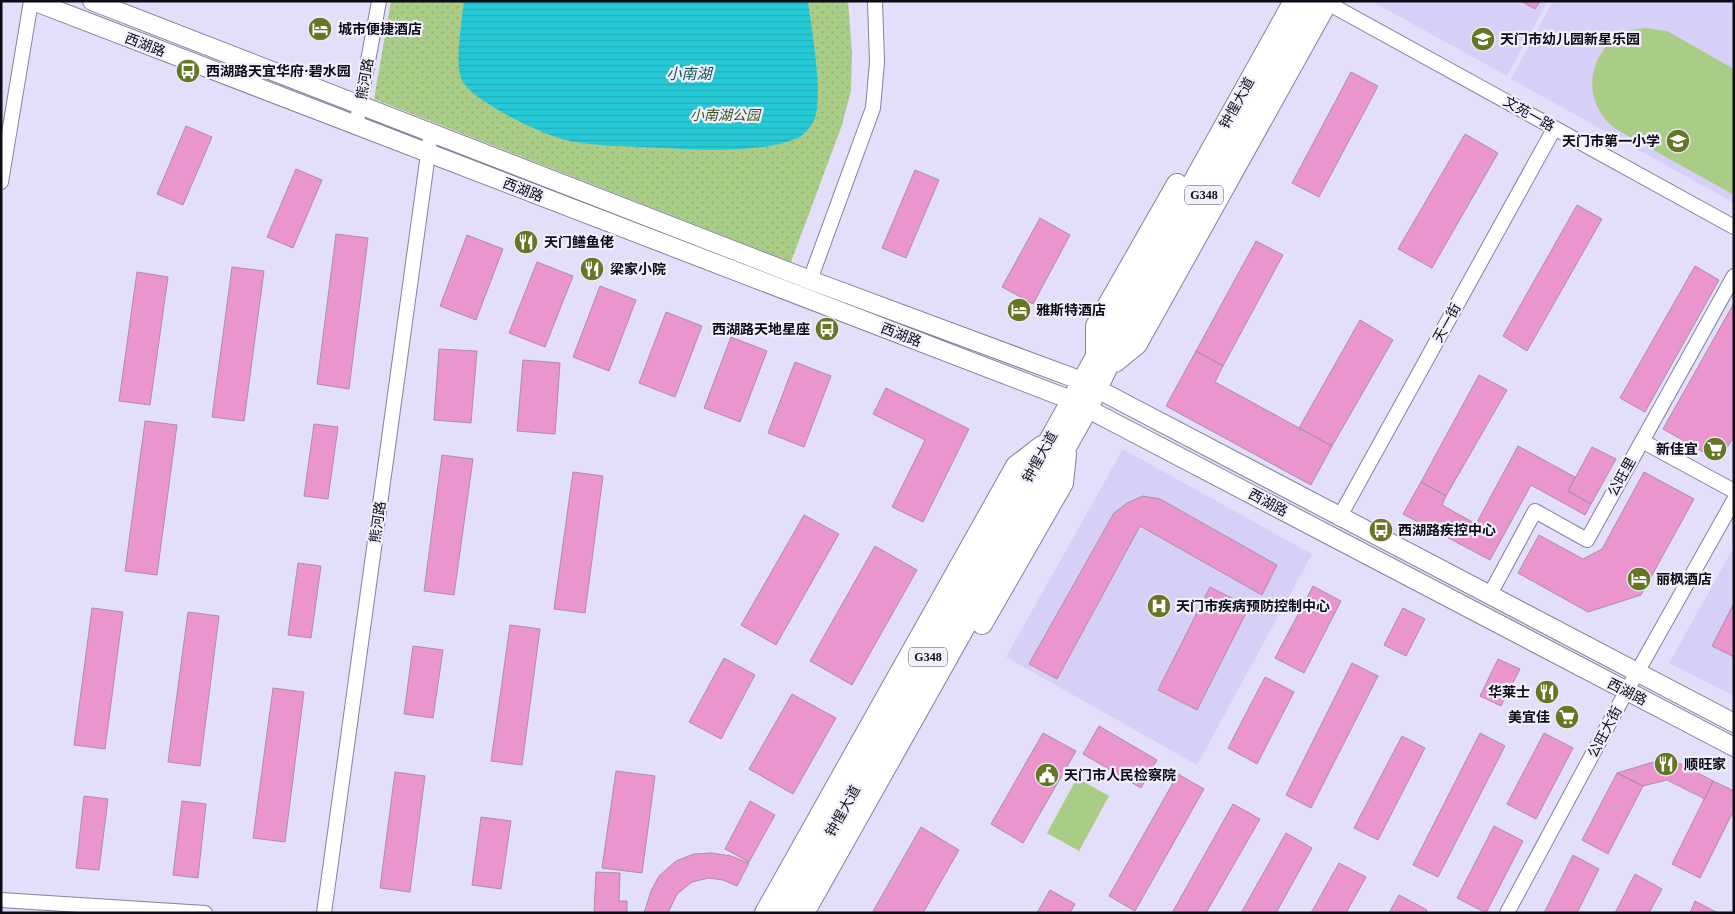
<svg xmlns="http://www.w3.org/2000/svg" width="1735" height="914" viewBox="0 0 1735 914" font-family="'Times New Roman','Noto Sans SC',serif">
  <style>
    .built { fill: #d6d0f8 }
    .grass { fill: #a9cd87 }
    .park { fill: url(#park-dots) }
    .water { fill: url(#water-rules) }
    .building { fill: #eb95ce; stroke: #ad8fa2 }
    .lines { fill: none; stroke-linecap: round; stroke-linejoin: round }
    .minor-casing { stroke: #85809e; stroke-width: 16 }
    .major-casing { stroke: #85809e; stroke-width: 20 }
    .highway-casing { stroke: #85809e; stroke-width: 22 }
    .minor { stroke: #fff; stroke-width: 14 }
    .major { stroke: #fff; stroke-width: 18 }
    .highway { stroke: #fff; stroke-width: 20 }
    .labels { text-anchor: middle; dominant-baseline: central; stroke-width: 4.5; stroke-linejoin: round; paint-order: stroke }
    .shield { fill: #f0effc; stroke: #514f5b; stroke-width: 1 }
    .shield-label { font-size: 12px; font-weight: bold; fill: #0d0b16 }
    .poi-label { font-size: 14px; font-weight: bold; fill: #0d0b16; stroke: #f0effc; text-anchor: start }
    .street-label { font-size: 14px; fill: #0d0b16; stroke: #f0effc }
    .park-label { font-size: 14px; font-style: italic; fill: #395418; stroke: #f0effc }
    .water-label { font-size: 15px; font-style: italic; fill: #135358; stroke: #f0effc }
  </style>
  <defs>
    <pattern id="park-dots" width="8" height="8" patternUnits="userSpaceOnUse" patternTransform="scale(1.25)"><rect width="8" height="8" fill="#a9cd87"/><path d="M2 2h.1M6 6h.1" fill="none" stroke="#90af74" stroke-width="1.8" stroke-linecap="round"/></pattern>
    <pattern id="water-rules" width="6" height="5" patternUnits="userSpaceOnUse" patternTransform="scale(1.25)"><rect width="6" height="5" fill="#26cad7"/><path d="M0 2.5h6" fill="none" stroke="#21acb8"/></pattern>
  </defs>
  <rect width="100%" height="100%" fill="#e3dffa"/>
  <!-- built -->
  <path class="built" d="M1371,1H1548L1507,76Z
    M1553,1H1734V203L1511,79Z
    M1123,449L1312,554L1197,765L1006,657Z
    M1734,547V696L1669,663Z"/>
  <!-- grass -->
  <path class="grass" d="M1645,28L1667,31L1734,69V195L1614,128C1609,123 1602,117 1599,110C1584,83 1595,48 1623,33C1629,30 1638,29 1645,28Z
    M1077,778L1109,796L1079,851L1047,833Z"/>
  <!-- park -->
  <path class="park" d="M391,1H848L852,53L851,91L842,125L791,262L374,99Z"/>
  <!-- water -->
  <path class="water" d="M464,1H808C811,28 826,104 812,124C808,130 802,137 795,139C756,155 687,149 645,147C618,146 592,146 566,140C542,134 473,102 462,80C454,64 462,21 464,1Z"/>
  <!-- building -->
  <path class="building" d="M1521,1H1540L1535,9Z
    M1351,72L1378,86L1319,197L1292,183Z
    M186,126L212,137L183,205L157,194Z
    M1465,134L1498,153L1432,268L1398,249Z
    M296,169L322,180L293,248L267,237Z
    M915,170L939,180L906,258L882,248Z
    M1577,205L1602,219L1527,351L1503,336Z
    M1040,218L1070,235L1033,304L1002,287Z
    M336,234L368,238L349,389L317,384Z
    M467,235L503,249L476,320L440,306Z
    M1256,241L1283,255L1223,366L1196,351Z
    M537,262L573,276L545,347L509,333Z
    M1695,266L1719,280L1645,412L1620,398Z
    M232,267L264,271L244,421L212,417Z
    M137,272L168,277L150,405L119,401Z
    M600,286L636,300L609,371L573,357Z
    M1734,303V436L1719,461L1663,429Z
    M666,312L702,326L675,397L639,383Z
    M1360,320L1393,340L1332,446L1299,428Z
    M731,337L767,351L740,422L704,408Z
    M439,349L477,351L471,423L434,420Z
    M1196,351L1223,366L1215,382L1332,446L1311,485L1166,406Z
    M523,360L560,363L555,434L517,431Z
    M795,362L831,376L804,447L768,433Z
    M1479,375L1507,390L1446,496L1421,482Z
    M886,388L969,429L923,522L892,507L925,440L873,414Z
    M145,421L177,425L157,575L125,571Z
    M314,424L338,427L328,499L304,496Z
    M1518,446L1575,477L1568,491L1591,504L1585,515L1531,485L1490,560L1403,514L1421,482L1446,496L1442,505L1476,524Z
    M1592,447L1616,459L1591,504L1568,491Z
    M442,455L473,459L454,595L424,591Z
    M573,472L603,476L585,613L554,609Z
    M1644,472L1694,499L1641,595L1588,612L1518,573L1539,535L1583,559L1602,549Z
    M1143,496L1160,499L1277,565L1262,595L1140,526L1057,679L1029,664L1114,513L1127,503Z
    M804,515L839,534L776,645L741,625Z
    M875,546L917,570L852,685L810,661Z
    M298,563L321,566L311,638L288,635Z
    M1313,586L1341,601L1304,673L1275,658Z
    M1210,587L1249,607L1197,710L1158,690Z
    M1734,603V657L1712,646Z
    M92,608L123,612L105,749L74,745Z
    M1403,608L1425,619L1406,656L1384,645Z
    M188,612L219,616L200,766L168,762Z
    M510,625L540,629L522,765L491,761Z
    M413,646L443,650L433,718L404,714Z
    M724,658L755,675L721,739L689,722Z
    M1498,659L1520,669L1501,706L1480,696Z
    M1352,663L1378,676L1311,808L1286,795Z
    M1265,677L1294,692L1257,764L1228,748Z
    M273,688L304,692L285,842L253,838Z
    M792,694L836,718L793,794L749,769Z
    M1099,726L1157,760L1141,788L1083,754Z
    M1043,733L1076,751L1023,843L991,824Z
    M1480,733L1505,746L1438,877L1413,865Z
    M1544,733L1573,748L1536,819L1507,804Z
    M1402,736L1425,748L1378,840L1354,828Z
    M1660,760L1681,764L1713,781L1705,799L1667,780L1643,786L1617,773Z
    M616,771L655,776L642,873L602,868Z
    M395,772L425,776L410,892L380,888Z
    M1617,773L1643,786L1608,854L1582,840Z
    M1178,774L1204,789L1135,911L1109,896Z
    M1713,781L1734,791V810L1700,878L1672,864Z
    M84,796L108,799L99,870L76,868Z
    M182,801L206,804L198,878L173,875Z
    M750,801L775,815L749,862L725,849Z
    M1233,804L1260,819L1206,913H1172Z
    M481,817L511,821L501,889L472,885Z
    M1494,826L1523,841L1486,913L1457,898Z
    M921,827L959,850L923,913H872Z
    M1286,833L1312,848L1276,913H1241Z
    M712,853L731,856L749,863L737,886L723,880L709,878L692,882L677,894L668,913H644L651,891L659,876L676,861L694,854Z
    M1573,855L1599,869L1577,913H1544Z
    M1339,863L1366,877L1346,913H1311Z
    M596,872L620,873L619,901H627V913H594Z
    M1635,874L1662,889L1649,913H1615Z
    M1050,890L1075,904L1070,913H1037Z
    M1399,895L1427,910L1426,913H1389Z
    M1695,901L1718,913H1690Z"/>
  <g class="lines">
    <!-- minor casing -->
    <g class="minor-casing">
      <path id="minor" d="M1324,1L1734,227
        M356,126L379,1
        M1,182L31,1
        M810,280L873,108L877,62L875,1
        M1642,441L1734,491
        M1339,518L1554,129
        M1489,596L1535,511L1587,540L1734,276
        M1,900L205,913
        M324,913L431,132
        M1507,913L1626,692L1734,500"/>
    </g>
    <!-- major casing -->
    <g class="major-casing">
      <path id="major" d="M33,1L1071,400L1734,747
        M92,1L810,280L1082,381L1734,723"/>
    </g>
    <!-- highway casing -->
    <g class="highway-casing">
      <path id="highway" d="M1096,354V326L1177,184
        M1115,362L1137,344L1328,1
        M982,624L1063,483L1066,454
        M765,913L1016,466L1042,446
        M786,913L1294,1
        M804,913L1088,408L1106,370L1311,1"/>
    </g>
    <!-- minor -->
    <use href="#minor" class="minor"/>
    <!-- major -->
    <use href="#major" class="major"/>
    <!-- highway -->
    <use href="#highway" class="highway"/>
  </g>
  <!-- icons -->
  <defs>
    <g id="hotel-disc" transform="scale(1.25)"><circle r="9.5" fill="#657624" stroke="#f0effc"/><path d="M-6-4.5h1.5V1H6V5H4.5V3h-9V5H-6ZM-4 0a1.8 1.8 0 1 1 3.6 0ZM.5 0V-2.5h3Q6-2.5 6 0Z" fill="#fff"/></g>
    <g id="school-disc" transform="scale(1.25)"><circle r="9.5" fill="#657624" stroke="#f0effc"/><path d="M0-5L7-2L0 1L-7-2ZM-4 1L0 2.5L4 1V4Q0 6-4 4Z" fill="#fff"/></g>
    <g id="bus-disc" transform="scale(1.25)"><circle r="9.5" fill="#657624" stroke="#f0effc"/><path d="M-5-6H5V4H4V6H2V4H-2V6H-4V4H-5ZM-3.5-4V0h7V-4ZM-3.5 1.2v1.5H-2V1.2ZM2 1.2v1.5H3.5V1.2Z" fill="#fff"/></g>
    <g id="restaurant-disc" transform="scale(1.25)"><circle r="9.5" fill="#657624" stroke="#f0effc"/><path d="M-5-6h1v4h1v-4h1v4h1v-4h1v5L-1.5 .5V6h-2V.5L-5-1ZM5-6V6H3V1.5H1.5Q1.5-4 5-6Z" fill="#fff"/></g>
    <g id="supermarket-disc" transform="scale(1.25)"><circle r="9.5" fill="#657624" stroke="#f0effc"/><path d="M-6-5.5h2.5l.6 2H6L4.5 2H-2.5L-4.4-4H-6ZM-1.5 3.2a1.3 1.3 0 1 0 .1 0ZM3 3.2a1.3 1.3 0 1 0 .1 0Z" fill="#fff"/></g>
    <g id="hospital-disc" transform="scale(1.25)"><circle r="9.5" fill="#657624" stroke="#f0effc"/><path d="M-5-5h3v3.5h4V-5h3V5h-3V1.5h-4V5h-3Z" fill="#fff"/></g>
    <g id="civic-disc" transform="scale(1.25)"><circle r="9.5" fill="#657624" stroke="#f0effc"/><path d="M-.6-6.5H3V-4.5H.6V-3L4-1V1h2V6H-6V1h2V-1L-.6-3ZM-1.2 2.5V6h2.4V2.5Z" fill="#fff"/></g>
  </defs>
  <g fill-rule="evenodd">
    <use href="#hotel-disc" x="320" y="29"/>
    <use href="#school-disc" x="1483" y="39"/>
    <use href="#bus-disc" x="188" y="71"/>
    <use href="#school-disc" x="1678" y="141"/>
    <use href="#restaurant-disc" x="526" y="242"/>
    <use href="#restaurant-disc" x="592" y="269"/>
    <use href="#hotel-disc" x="1019" y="310"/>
    <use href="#bus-disc" x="827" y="329"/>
    <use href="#supermarket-disc" x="1715" y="449"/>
    <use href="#bus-disc" x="1381" y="530"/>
    <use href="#hotel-disc" x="1639" y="579"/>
    <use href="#hospital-disc" x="1159" y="606"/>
    <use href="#restaurant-disc" x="1547" y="692"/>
    <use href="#supermarket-disc" x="1567" y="717"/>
    <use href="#restaurant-disc" x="1666" y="764"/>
    <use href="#civic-disc" x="1047" y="775"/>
  </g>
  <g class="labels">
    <!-- shield labels -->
    <g class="shield">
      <rect x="1185" y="185.5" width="38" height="19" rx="4"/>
      <rect x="909" y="647.5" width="38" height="19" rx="4"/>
    </g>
    <g class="shield-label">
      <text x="1204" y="195">G348</text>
      <text x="928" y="657">G348</text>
    </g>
    <!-- poi labels -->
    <g class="poi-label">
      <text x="338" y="29">城市便捷酒店</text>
      <text x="1500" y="39">天门市幼儿园新星乐园</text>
      <text x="206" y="71">西湖路天宜华府·碧水园</text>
      <text x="1660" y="141" text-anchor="end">天门市第一小学</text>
      <text x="544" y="242">天门鳝鱼佬</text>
      <text x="610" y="269">梁家小院</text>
      <text x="1036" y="310">雅斯特酒店</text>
      <text x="810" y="329" text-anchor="end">西湖路天地星座</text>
      <text x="1698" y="449" text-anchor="end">新佳宜</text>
      <text x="1398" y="530">西湖路疾控中心</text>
      <text x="1656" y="579">丽枫酒店</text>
      <text x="1176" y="606">天门市疾病预防控制中心</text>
      <text x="1530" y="692" text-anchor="end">华莱士</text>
      <text x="1550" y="717" text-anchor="end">美宜佳</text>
      <text x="1684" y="764">顺旺家</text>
      <text x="1064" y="775">天门市人民检察院</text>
    </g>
    <!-- street labels -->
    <g class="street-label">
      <text transform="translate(145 45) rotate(21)">西湖路</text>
      <text transform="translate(365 79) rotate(-80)">熊河路</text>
      <text transform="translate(1237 103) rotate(-61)">钟惺大道</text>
      <text transform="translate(1529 114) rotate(29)">文苑一路</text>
      <text transform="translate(523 190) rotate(21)">西湖路</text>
      <text transform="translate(1447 323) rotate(-61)">天一街</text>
      <text transform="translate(901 335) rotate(21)">西湖路</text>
      <text transform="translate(1040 457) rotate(-61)">钟惺大道</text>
      <text transform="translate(1622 477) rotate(-61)">公旺里</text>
      <text transform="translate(1268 503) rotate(28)">西湖路</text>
      <text transform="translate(378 522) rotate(-82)">熊河路</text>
      <text transform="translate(1627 692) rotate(27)">西湖路</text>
      <text transform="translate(1605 732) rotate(-62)">公旺大街</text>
      <text transform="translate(843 811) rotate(-61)">钟惺大道</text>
    </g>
    <!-- park labels -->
    <g class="park-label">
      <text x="725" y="115">小南湖公园</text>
    </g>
    <!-- water labels -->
    <g class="water-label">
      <text x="689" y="74">小南湖</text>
    </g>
  </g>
  <!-- border -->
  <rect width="1735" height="914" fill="none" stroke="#0d0b16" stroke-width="5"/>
</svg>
